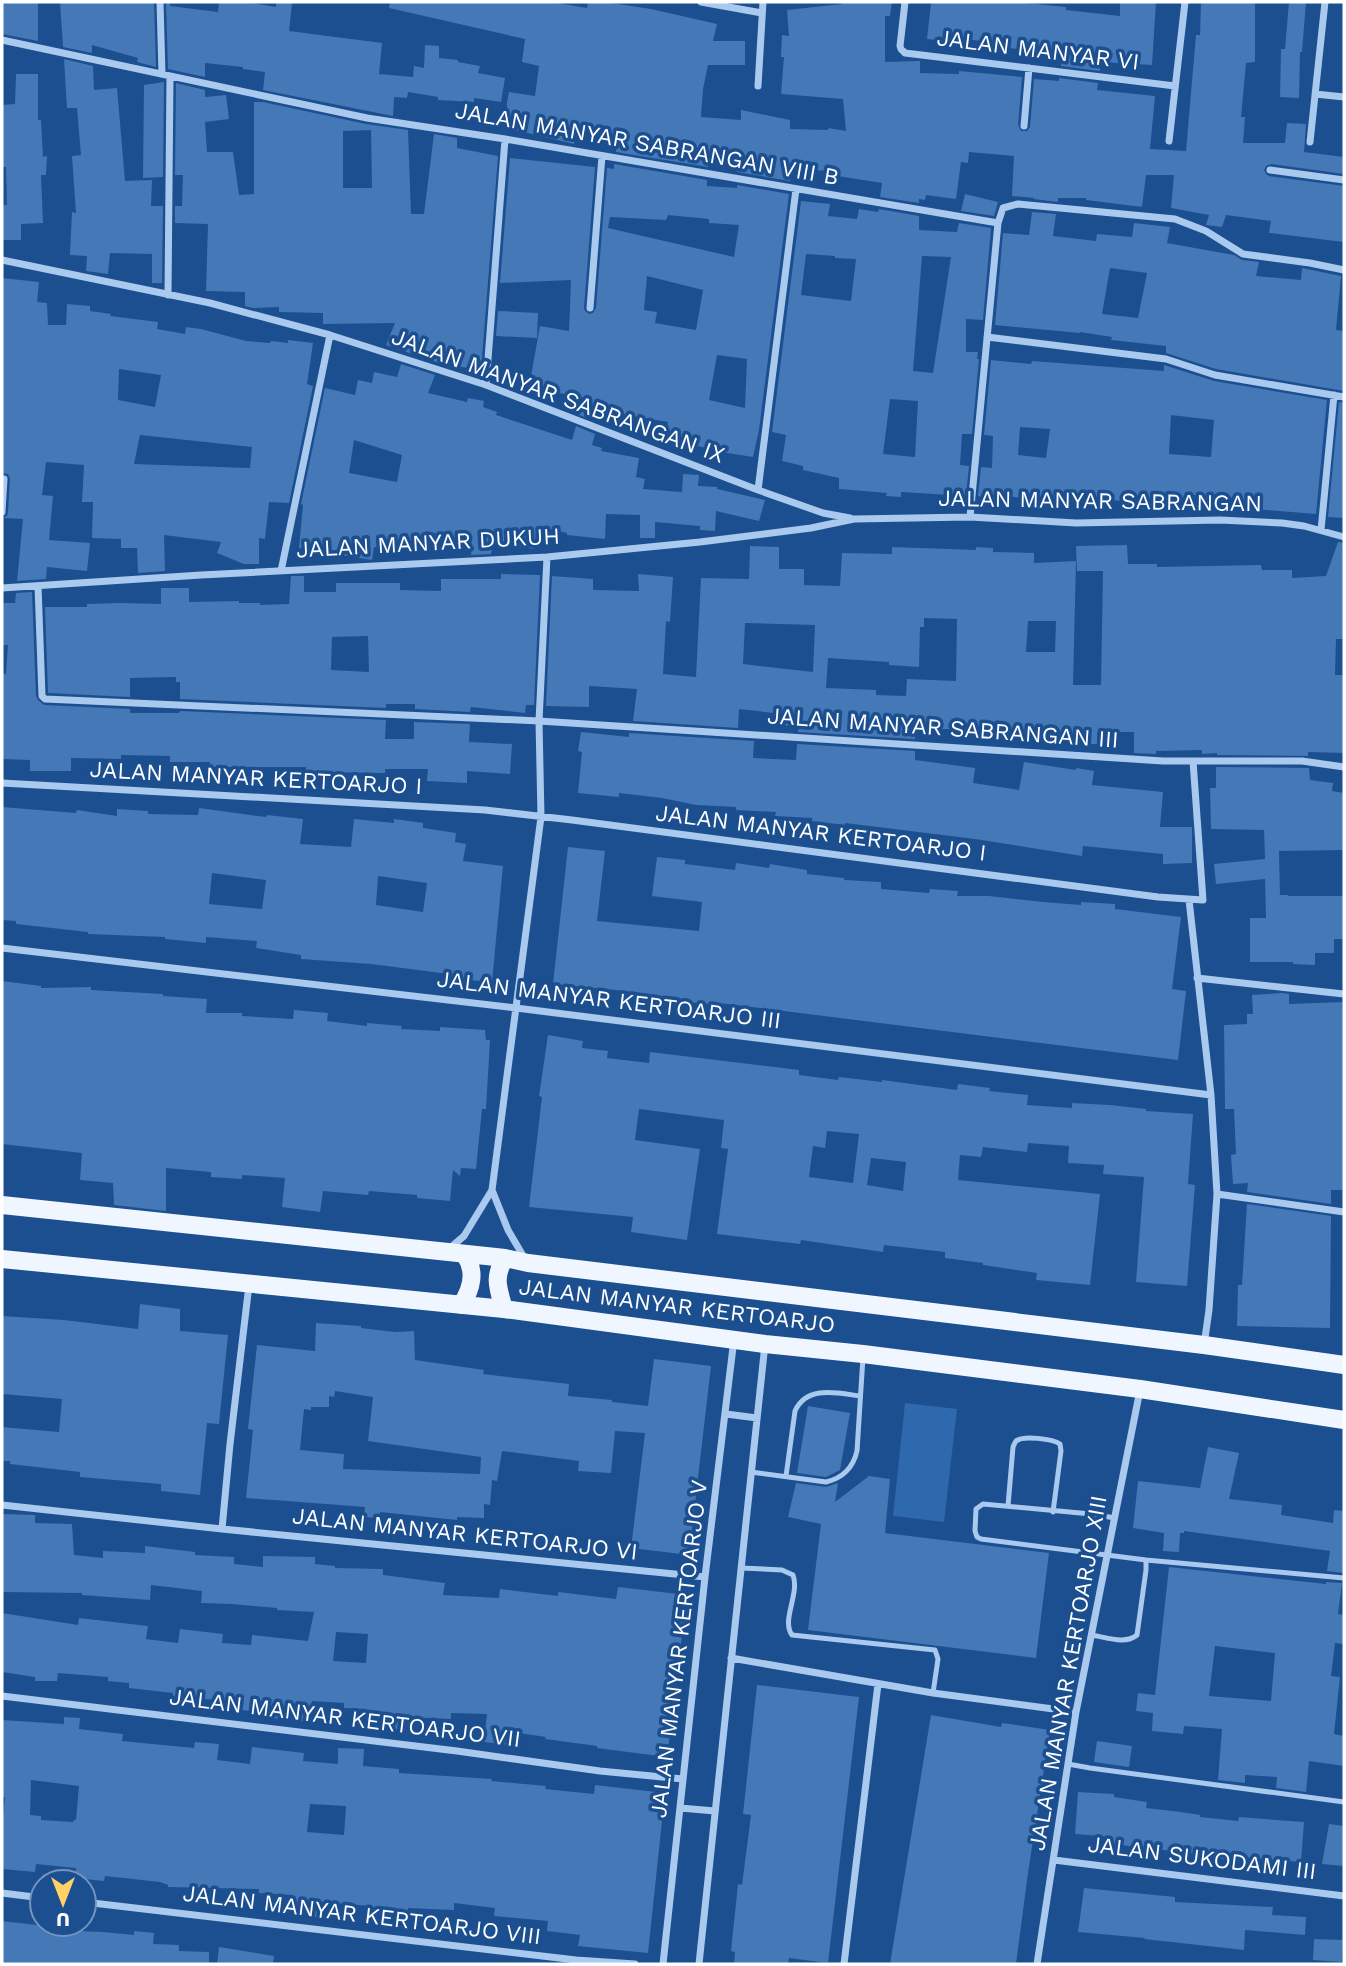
<svg xmlns="http://www.w3.org/2000/svg" width="1346" height="1966" viewBox="0 0 1346 1966" font-family="'Work Sans',sans-serif">
  <style>
    .green { fill: #2e69ad }
    .building { fill: #4478b7; fill-rule: evenodd }
    .lines { fill: none; stroke-linecap: round; stroke-linejoin: round }
    .lane { stroke: #a9c9ee; stroke-width: 5 }
    .street { stroke: #a9c9ee; stroke-width: 7 }
    .primary { stroke: #f0f6ff; stroke-width: 18 }
    .labels { text-anchor: middle; dominant-baseline: central; stroke-width: 7; stroke-linejoin: round; paint-order: stroke }
    .street-label { font-size: 23px; fill: #fff; stroke: #1b4f8f }
  </style>
  <rect width="100%" height="100%" fill="#1b4f8f"/>
  <!-- green -->
  <path class="green" d="M905,1403L957,1409L944,1522L893,1516Z"/>
  <!-- building -->
  <path class="building" d="M2,2H38V41L2,34Z
    M60,2H154L156,67L137,62L138,58L92,45V53L63,47Z
    M166,2H170V6L218,12L219,2H247L276,7V2L292,3L289,31L382,43L379,74L413,77L414,66L424,68L425,45L439,46V58L458,60V62L480,66L478,73L505,78L501,102L474,98V102L438,100V97L408,92L407,98L394,97L393,116L263,90L265,72L243,69V67L205,63V77L168,69Z
    M390,2H552L587,8L588,2H605L651,9L717,24L713,41H745V65H708L703,89L701,117L741,120V110L790,120V129L828,130V128L846,131L843,99L781,94L784,57H781L782,35L789,36L787,10L842,4V2H892L890,16H885V62L920,61V73L959,74V71L1022,77L1018,125L1021,131H1027L1030,127L1034,79L1059,81V78L1098,83L1097,90L1155,96L1150,149L1186,151L1196,35H1200L1201,2H1255V62L1246,63L1241,117H1245L1243,143H1285L1287,123L1306,124L1304,152L1344,157V174L1271,164L1266,166L1264,170L1266,174L1269,176L1344,186V242L1269,233L1271,221L1226,215L1222,227L1206,225L1209,215L1171,208L1174,175H1146L1142,207L1086,200V198H1058V202L1034,199V198L1012,196L1014,156L969,152L968,163L961,162L956,199L926,195L925,200L919,199V203L880,197L882,183L831,175L832,171L791,169L790,181L737,172L738,158L710,155L708,167L616,152L617,137L575,131L574,144L511,129L513,124L507,122V102L509,92L535,96L539,66L522,62L525,39L389,8Z
    M931,2H1027L1026,3L1066,7V10L1120,16V2H1156L1152,65L1101,62L1100,71L1061,66L1062,54L991,46V42L956,38V42L927,39Z
    M1289,2H1306L1302,52H1300L1299,98L1280,97L1281,49H1285Z
    M64,59L93,66L94,90L117,88L125,181L152,180L151,206H163L162,283H152V254L110,253L108,274L86,271L87,256L70,255L72,212L76,213L72,156L81,155L77,108H67Z
    M16,74H38V120H41L43,157L47,156L46,175H41L43,223L21,224V240H2V205H7L6,167H2V105L15,104Z
    M164,82L163,177L143,178L144,85Z
    M176,83L205,90V97L226,95L229,119L205,122L207,152H233L239,195L254,194V102H263L366,124L408,130L411,214H424L434,134L457,138V148L498,156L481,370L442,364L386,345L395,323L323,324V313L279,312V307L253,308L245,306V292L206,291L208,224L175,223V206H182L183,175H175ZM371,130L372,188H343V131Z
    M510,158L595,167L584,308L585,311L589,314L593,313L596,308L607,168L614,169V164L707,180V186L737,188V185L789,194L759,430L753,457L721,452L683,442L682,446L665,443L668,422L602,411L599,422L579,415L584,398L529,387L540,326L569,331L571,280L500,283ZM668,215L709,219V223L739,225L734,257L608,228L610,217L666,220ZM647,276L703,290L696,330L655,323L657,312L644,310ZM717,355L747,359L745,408L709,400Z
    M965,194L998,202L994,216L961,211Z
    M801,201L830,204L828,216L857,219L859,209L878,212L879,209L919,216V230L957,232L959,223L991,228L983,320L966,319V352H978L977,359H979L972,434H962L960,465L969,466L966,496L901,492V497L886,496L887,493L839,489V478L803,470V466L782,461L786,435L772,432ZM806,254L835,256V258L856,259L851,301L801,295ZM922,256L951,257L933,373L913,371ZM890,399L918,401L915,457L883,454Z
    M1032,212L1056,214L1053,236L1096,241L1097,234L1132,237L1134,223L1170,227L1167,243L1234,255L1242,260L1259,262L1256,276L1301,280L1302,268L1341,276L1336,330L1344,331V391L1216,369L1166,353V346L1111,340L1112,337L1080,332V333L995,325L1003,233L1029,235ZM1110,268L1147,273L1138,318L1102,314Z
    M2,278L39,282L37,302L47,303L48,325H66L67,304L90,306V311L111,314L110,316L158,322L157,329L185,334L186,327L201,329L246,341L270,343L271,341L288,343V340L313,343L307,384L313,386L289,503L269,502L265,539L259,538V564H244L217,553L221,542L164,535L165,571L138,573L137,548H121V539L92,538L93,502H82L84,465L46,462L42,495L53,496L49,540L90,543L87,571L47,567L46,579L17,581L23,519L3,518L7,516L8,512L10,479L8,474L2,473ZM119,369L161,375L155,407L118,400ZM140,435L252,447L250,468L134,464Z
    M498,311L538,313L537,338L496,336Z
    M991,360L1031,364L1032,361L1164,371V365L1214,381L1327,400L1316,514L1231,507L1232,498L1189,495L1188,501L1145,498L1144,509L1126,508V501L1090,499V503L1058,501L1057,508L1039,506L1040,500L1005,496V501L982,499V497L978,496L981,467L992,468L993,436L984,435ZM1171,415L1214,420L1211,457L1169,454ZM1020,427L1050,429L1046,458L1018,455Z
    M401,364L435,375L428,393L467,402L468,398L484,401L483,407L497,412L496,415L572,440L576,426L595,434L592,445L602,448L601,451L639,458L636,477L645,479L643,489L682,492L683,474L699,475L698,486L717,487V489L765,500L759,521L716,511L715,531L700,530V526L655,522V538H640V515L606,514L605,539L567,535V533L537,526L534,549L493,542L491,554L471,555L472,543L426,531L422,550L407,546L406,551L374,547L372,560L299,548L303,505L301,504L325,388L355,395L358,380L372,383L374,372L397,377ZM354,440L402,455L397,482L349,473Z
    M1339,402L1344,403V518L1328,517Z
    M1338,542L1344,543V639H1336L1335,675H1344V753L1308,752V756L1217,755V753L1202,754V750L1156,751V754L1134,753V732H1097V744H1076V737L1053,738V735L1007,734L946,729L916,730L915,739L798,732L799,727L773,724L774,713L739,709L738,728L633,721L637,689L589,686V707L546,706L552,576L593,579V590L639,591L638,574L673,577L670,622L666,621L663,674L696,677L701,578L749,579L750,546L779,547V569H804V585L840,586L842,553L892,554V547L976,550V547L993,548V552L1034,553V563L1076,561L1073,685H1101L1103,571H1077L1076,546L1127,545L1128,564H1157V567L1261,565L1262,570H1292V578L1326,576ZM924,618L957,619L956,681L907,679L906,696L876,695V690L826,688L828,658L889,662V665L919,667L920,627H924ZM1028,621H1056L1055,652H1026ZM745,623L815,625L813,672L743,664Z
    M501,574L540,575L534,705H526L525,713L471,707L470,712L415,709V704H386V708L180,699V682H176V677L130,678V697L48,693L45,607H87V604L119,603L161,604V588H189V602L239,601V603H260V605L289,604L291,576H304V592H336V583H400V590L441,591V579H501ZM368,636L369,672L331,670L332,637Z
    M32,592L36,696L38,700L44,705L130,709V713H179L180,711L386,720L385,739H414V722L470,724L469,742L512,744L510,774L467,771V783L427,781L428,769H385V773L306,772V767H210V762H170V756L121,755V759L71,758V771H30V760L2,759V673L6,674L8,645H2V603H15L16,593Z
    M581,732L629,737V733L754,741L753,758L796,760L797,744L915,751V760L975,768L973,783L1019,790L1024,762L1076,770V768L1094,771L1092,785L1163,792L1160,827H1192V863L1163,864V854L1083,846L1082,856L975,839L845,823V825L812,821V818L775,816L776,812L736,810V807L696,805L662,798L619,793V797L578,793L582,752L578,751Z
    M1216,767L1309,768L1310,780L1333,783L1332,791L1344,793V850L1279,851L1280,895H1288V896H1344V939H1334V953H1315V965L1293,964V962H1250V918H1266L1265,879L1216,884L1214,864L1265,859L1264,830L1211,829L1210,788H1216Z
    M2,807L76,813L77,810L117,816V809L148,811V814L198,815L199,808L266,817L267,815L303,819L300,844L351,847L354,819L394,823V819L423,823V828L456,833L455,842L466,844L463,861L503,866L492,982L457,979V975L371,964L301,959V955L256,948L257,941L206,937V943L165,939V937L88,934V932L16,924V921L2,920ZM212,873L266,880L262,909L209,904ZM378,876L427,883L423,912L376,905Z
    M568,847L605,851L597,921L699,931L702,902L652,896L657,857L685,860V864L735,870L736,863L769,868L770,864L807,870V874L844,878V880L881,882V889L929,893L930,889L958,891L957,896H989L1043,902L1081,905V902L1115,904V909L1181,917L1172,989L1186,991L1178,1060L711,1002L710,1004L673,1001V998L637,995V992L553,984Z
    M2,981L41,986V988L91,987V990L163,994V996L207,999L206,1013H242V1016L293,1019L294,1010L328,1013L327,1021L367,1026V1023L402,1026L401,1029L440,1031V1027L485,1030L486,1040H490L486,1109H482L476,1169L461,1168L460,1176L453,1170L450,1201L417,1198V1195L369,1191L368,1195L323,1191L320,1212L282,1207L285,1178L242,1175V1179L211,1177V1172L166,1168V1211L114,1205L113,1183L80,1180L82,1153L2,1144Z
    M1282,993L1289,994V1004L1344,1002V1190H1331V1204L1247,1192L1248,1183L1233,1184L1231,1155L1236,1154L1234,1109H1225L1224,1025L1247,1024V1014H1253L1252,995Z
    M548,1035L583,1041L582,1048L608,1051L607,1058L649,1063L650,1052L799,1070V1075L838,1080L839,1077L882,1082V1080L957,1090L958,1084L990,1088L989,1091L1028,1095L1027,1105L1072,1108V1103L1110,1105L1146,1109V1111L1193,1114L1188,1184L1195,1185L1187,1286L1136,1282L1144,1177L1103,1174L1104,1165L1068,1163L1069,1146L1028,1143L1027,1152L983,1147L981,1157L960,1155L958,1180L1100,1194L1090,1285L1036,1280L1037,1273L983,1265V1263L945,1258V1252L884,1245L883,1252L801,1240L800,1244L717,1234L728,1149L721,1148L724,1120L639,1109L635,1140L700,1149L687,1240L631,1232L633,1217L529,1207L542,1097L539,1096ZM827,1131L859,1134L853,1183L809,1177L813,1146L825,1148ZM871,1158L906,1162L903,1191L867,1185Z
    M1247,1204L1331,1216L1330,1328L1237,1326L1238,1285H1242Z
    M140,1304L180,1309V1331L228,1335L219,1424L207,1423L200,1495L161,1491V1484L80,1477V1472L10,1464V1461H2V1427L59,1432L62,1399L2,1394V1316L64,1320L138,1329Z
    M316,1323L361,1326V1328L395,1332L414,1331L415,1360L484,1370L483,1374L569,1384L568,1396L612,1400V1402L648,1406L654,1359L711,1366L689,1555L631,1548L645,1433L615,1431L611,1473L578,1471L579,1461L502,1451L497,1481L492,1480L490,1505L484,1504V1518L457,1517V1520L380,1512V1518L364,1517L365,1507L246,1498L253,1430L248,1429L257,1345L315,1351ZM335,1391L373,1397L368,1441L481,1457L480,1474L343,1469L344,1454L300,1450L304,1409L311,1410V1407H329V1396L334,1397Z
    M808,1406L850,1413L840,1470L826,1477L797,1473Z
    M1208,1447L1239,1453L1229,1499L1282,1505L1281,1515L1333,1523L1334,1510L1344,1511L1343,1573L1327,1571L1330,1551L1184,1531V1533H1180L1179,1552L1163,1551L1164,1533L1133,1528L1138,1481L1200,1488Z
    M869,1476L890,1479L885,1533L1049,1553L1036,1658L808,1630L821,1524L788,1517L796,1483L826,1487L838,1483L835,1502Z
    M2,1514L35,1515V1523L72,1524L74,1555L103,1558V1551L145,1553V1546L195,1552V1555L234,1557V1564L263,1567V1556L315,1557V1564L335,1566V1568L383,1569V1575L445,1583L443,1595L499,1598L500,1589L558,1596V1592L616,1599L618,1587L687,1595L667,1757L597,1748V1746L545,1739L546,1737L512,1732L510,1745L484,1742L487,1714L451,1713V1719L407,1717L404,1731L390,1730L391,1714L367,1712V1709L344,1708V1703L312,1701L310,1722L271,1718V1713L219,1708L220,1700L173,1697V1693L129,1688V1683L108,1681V1677L58,1673L57,1681H35V1677L2,1672V1613L78,1625L79,1618L148,1626L146,1639L178,1643L180,1629L223,1634L222,1643L251,1645L252,1635L308,1641L314,1612L277,1610V1608L232,1604L201,1603L202,1591L151,1585L150,1600L82,1595V1593L2,1592ZM336,1632L368,1634L366,1663L333,1661Z
    M1169,1567L1326,1584V1582L1342,1583L1338,1614L1344,1615V1644L1335,1643L1331,1676L1340,1677L1334,1734L1344,1736V1766L1309,1761L1306,1792L1276,1788L1277,1777L1245,1775V1783L1218,1780L1222,1729L1184,1726L1183,1734L1152,1731L1153,1713L1136,1711L1138,1693L1155,1695ZM1215,1646L1275,1653L1271,1701L1209,1696Z
    M757,1685L859,1697L828,1963L789,1958L788,1964H734L735,1952L731,1951L738,1884L742,1885L751,1815L743,1814Z
    M931,1715L1001,1727L1002,1723L1050,1730L1028,1873L1016,1964H890Z
    M64,1717L80,1718L79,1729L123,1734L122,1741L194,1748L195,1742L219,1744L217,1760L250,1764L252,1747L304,1753L303,1761L338,1764V1748L364,1749L363,1766L399,1769V1773L492,1779L491,1781L546,1786L545,1789L594,1794L595,1785L665,1793L648,1953L578,1946L580,1935L547,1931L548,1921L494,1916L495,1908L454,1903V1910L408,1908V1910L370,1909L371,1906L322,1902V1917H306V1906L292,1905V1895L259,1893V1889L168,1887V1885L160,1882L105,1876L104,1881L75,1878L76,1868L36,1864L35,1872L2,1869V1828L5,1797H2V1720L64,1724ZM31,1780L79,1786L76,1820H74L73,1822L41,1820V1816L30,1815ZM310,1804L346,1806L344,1835L307,1832Z
    M1097,1741L1132,1746L1129,1767L1094,1762Z
    M1078,1792L1114,1794V1797L1147,1802L1146,1808L1181,1812L1200,1815V1817L1238,1821L1239,1817L1304,1822L1301,1862L1241,1857V1861L1214,1858V1856L1112,1844L1113,1837L1075,1834Z
    M1329,1824L1344,1826V1866L1322,1864Z
    M1084,1888L1175,1897V1902L1273,1907L1272,1915L1306,1917L1305,1935L1245,1930L1244,1950L1144,1939L1145,1938L1078,1932Z
    M2,1921L54,1927L53,1930L103,1932L134,1935V1931L154,1933L153,1944L179,1945V1951L209,1952V1964H2Z
    M1314,1939L1343,1940L1342,1962L1313,1960Z
    M219,1947L274,1956L273,1964H217Z"/>
  <g class="lines">
    <!-- lane -->
    <path class="lane" d="M751,1472L826,1482C843,1478 853,1468 857,1451L863,1357
      M786,1476L795,1411C807,1385 837,1393 860,1396
      M1008,1506L1013,1447C1014,1445 1015,1442 1016,1441C1023,1435 1053,1439 1060,1444L1061,1451L1053,1512
      M1146,1560L1344,1578
      M741,1568L782,1570L793,1575C800,1594 781,1620 792,1635L935,1650L938,1659L933,1693
      M1091,1635C1106,1637 1125,1645 1137,1635L1146,1570V1560L981,1539L977,1537L975,1531L976,1509L983,1504L1091,1514L1115,1518
      M1068,1764L1090,1768L1344,1802"/>
    <!-- street -->
    <path class="street" d="M160,2L162,74
      M701,2L762,13
      M905,2L900,46L901,49L905,53L1175,86
      M2,40L367,118L505,139L998,223
      M758,86L763,2
      M1315,94L1344,97
      M1024,126L1029,68
      M1169,141L1185,2
      M1310,142L1325,2
      M1270,170L1344,180
      M2,260L210,303L330,335L486,385L758,490L823,513L850,518
      M168,295L170,76
      M590,308L602,156
      M987,337L1166,359L1215,375L1344,397
      M486,385L505,139
      M758,490L796,189
      M2,512L4,479
      M970,517L998,223L1003,208L1018,204L1175,219L1206,231L1243,254L1310,263L1344,270
      M1321,530L1334,395
      M281,571L330,335
      M38,586L42,696L45,699L539,721L1163,761H1302L1344,767
      M2,588L201,575L547,557L700,542L811,528L854,519L970,517L1076,523L1220,520L1282,523L1304,526L1344,537
      M2,783L485,810L572,820L1158,897L1203,900L1193,761
      M1189,900L1211,1095L1217,1194L1209,1310L1204,1345
      M2,948L516,1008L1211,1095
      M1197,978L1344,994
      M492,1190L508,1230L525,1259
      M1217,1194L1344,1212
      M450,1248L464,1236L492,1190L541,817L539,721L547,557
      M726,1414L757,1418
      M2,1505L222,1529L705,1577
      M222,1529L230,1444L249,1285
      M731,1658L933,1693L1076,1712
      M2,1696L457,1751L600,1771L683,1779
      M680,1808L715,1811
      M1054,1860L1344,1896
      M2,1893L42,1898
      M84,1902L576,1960L635,1964
      M663,1964L705,1577L734,1339
      M699,1964L765,1344
      M844,1964L878,1684
      M1037,1964L1076,1712L1140,1390"/>
    <!-- primary -->
    <path class="primary" d="M2,1205L505,1258L528,1263L1204,1345L1344,1365
      M2,1259L504,1309L765,1344L863,1354L1140,1389L1344,1420
      M461,1305C472,1289 476,1271 465,1255
      M504,1309C498,1288 493,1277 505,1258"/>
  </g>
  <g class="labels">
    <!-- street labels -->
    <g class="street-label">
      <text transform="translate(1038 50) rotate(7)">JALAN MANYAR VI</text>
      <text transform="translate(647 144) rotate(10)">JALAN MANYAR SABRANGAN VIII B</text>
      <text transform="translate(558 396) rotate(20)">JALAN MANYAR SABRANGAN IX</text>
      <text transform="translate(1100 501) rotate(1)">JALAN MANYAR SABRANGAN</text>
      <text transform="translate(428 543) rotate(-3)">JALAN MANYAR DUKUH</text>
      <text transform="translate(943 728) rotate(4)">JALAN MANYAR SABRANGAN III</text>
      <text transform="translate(256 778) rotate(3)">JALAN MANYAR KERTOARJO I</text>
      <text transform="translate(821 833) rotate(7)">JALAN MANYAR KERTOARJO I</text>
      <text transform="translate(609 1000) rotate(7)">JALAN MANYAR KERTOARJO III</text>
      <text transform="translate(677 1306) rotate(7)">JALAN MANYAR KERTOARJO</text>
      <text transform="translate(465 1534) rotate(6)">JALAN MANYAR KERTOARJO VI</text>
      <text transform="translate(679 1649) rotate(-83)">JALAN MANYAR KERTOARJO V</text>
      <text transform="translate(1068 1673) rotate(-80)">JALAN MANYAR KERTOARJO XIII</text>
      <text transform="translate(345 1718) rotate(7)">JALAN MANYAR KERTOARJO VII</text>
      <text transform="translate(1202 1858) rotate(7)">JALAN SUKODAMI III</text>
      <text transform="translate(362 1915) rotate(7)">JALAN MANYAR KERTOARJO VIII</text>
    </g>
  </g>
  <!-- border -->
  <rect width="1346" height="1966" fill="none" stroke="#ffffff" stroke-width="7"/>
  <!-- north arrow -->
  <g transform="translate(63 1903) rotate(180)"><circle r="33" fill="#1b4f8f" stroke="#7695bc" stroke-width="2"/>
  <path d="M0-5L12 26L0 18L-12 26Z" fill="#ffd166"/>
  <text y="-10" font-size="19" font-weight="bold" text-anchor="middle" fill="#ffffff">U</text>
  </g>
</svg>
